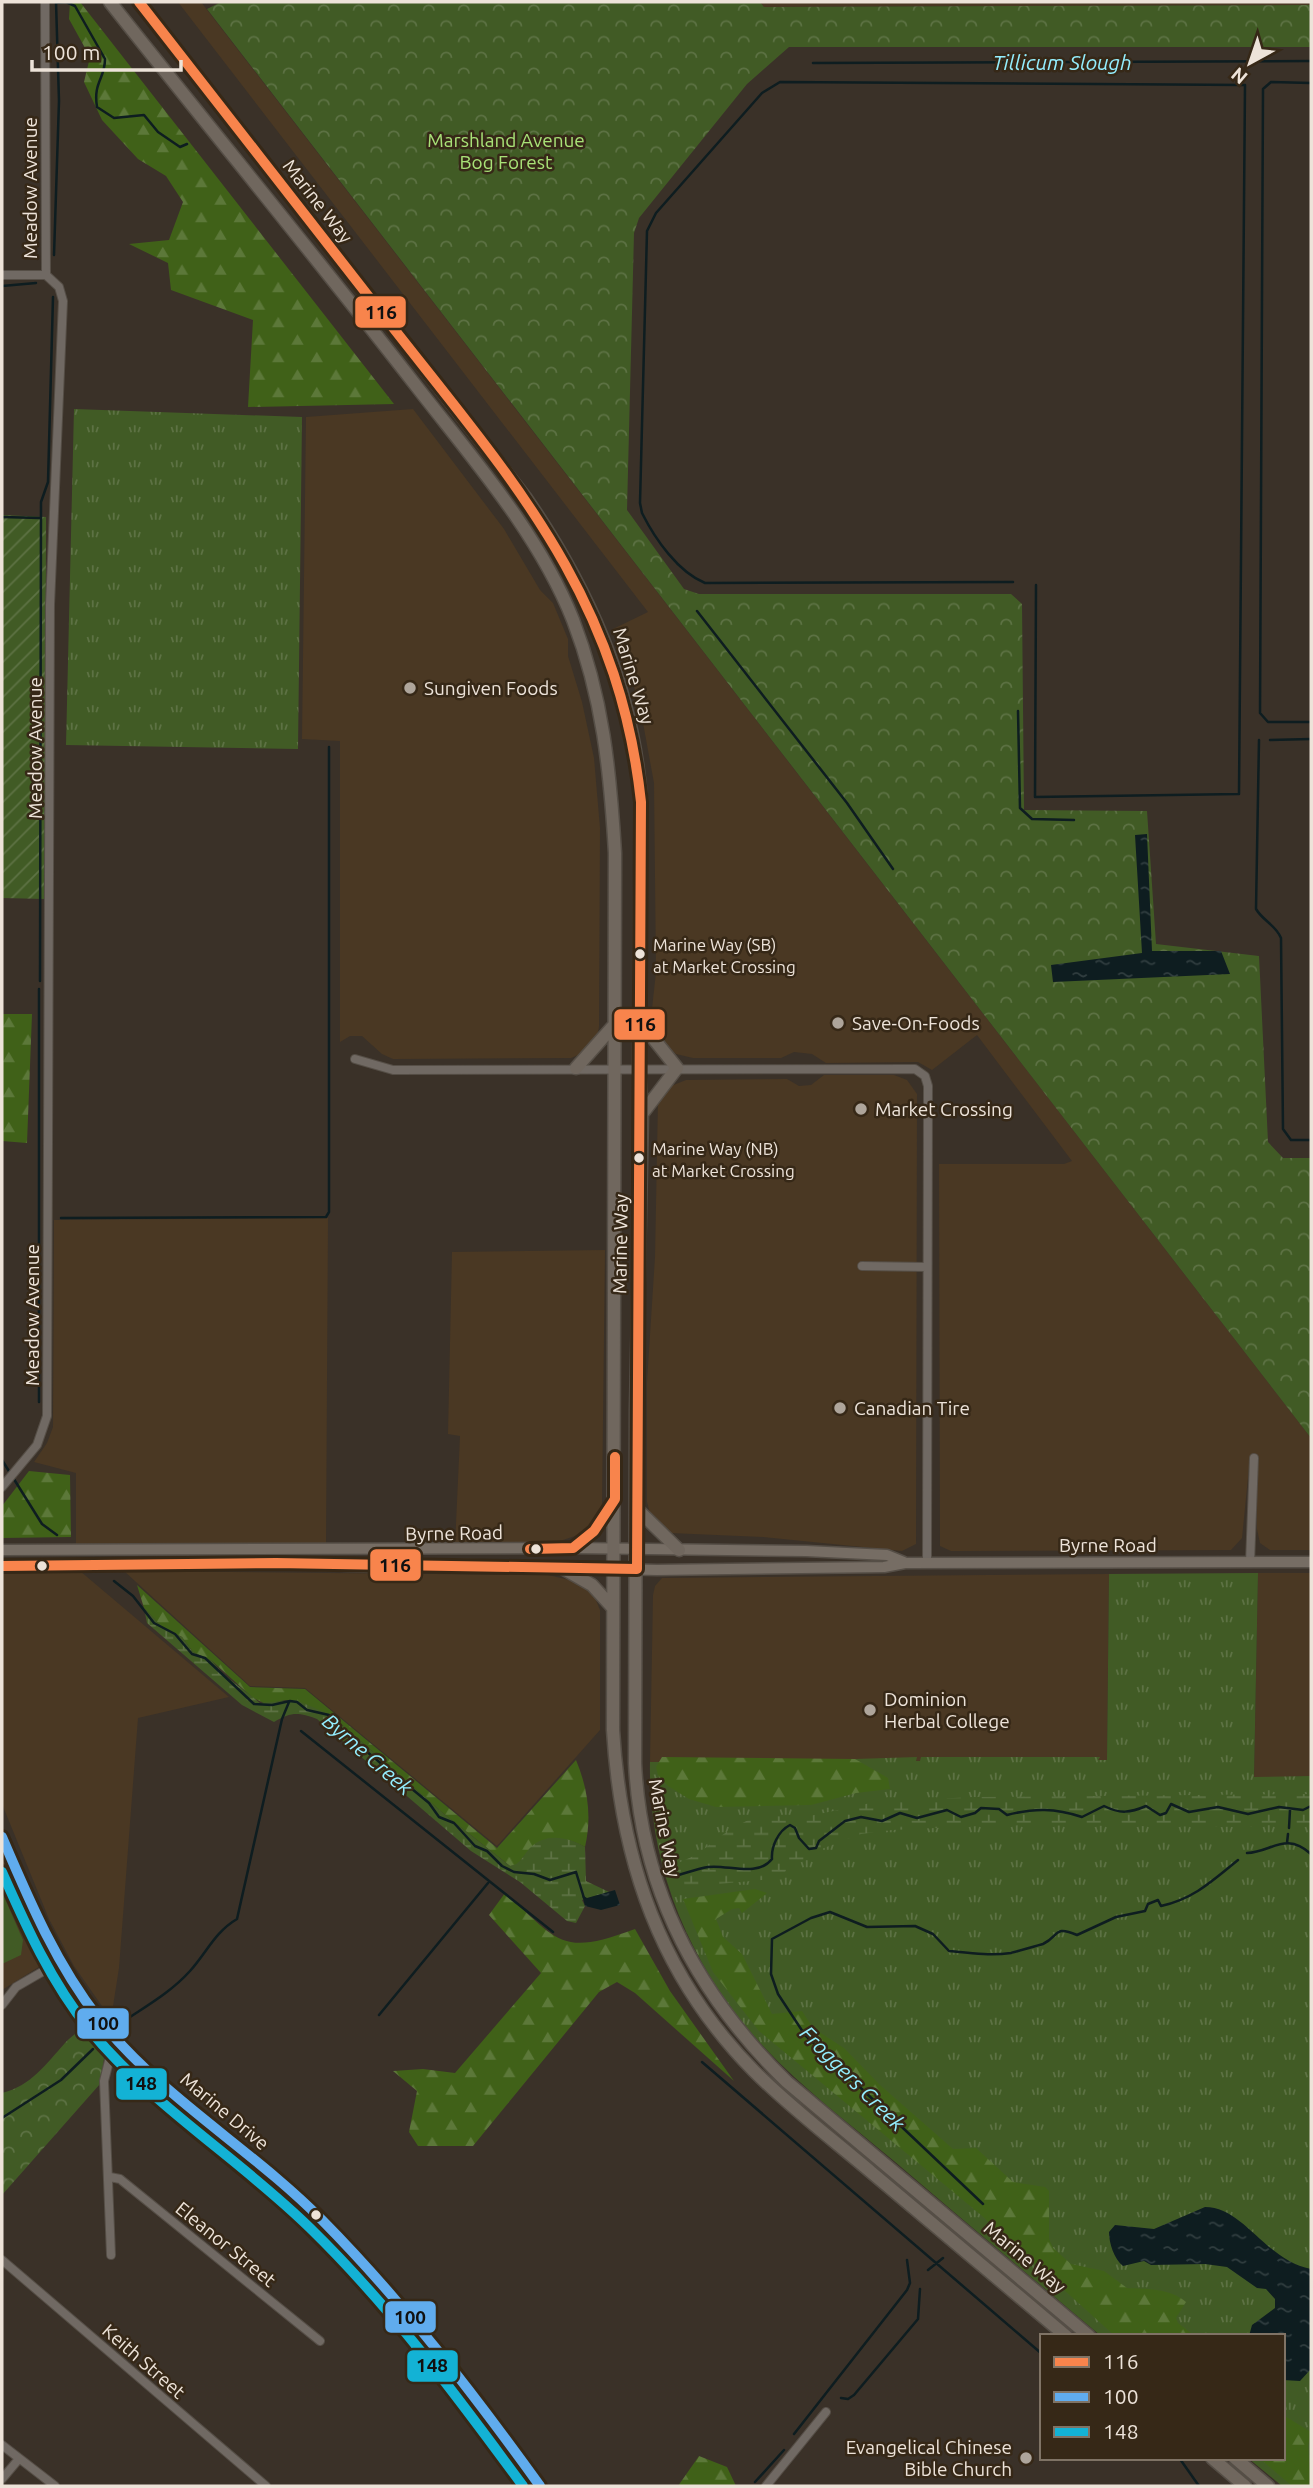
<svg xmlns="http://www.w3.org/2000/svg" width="1313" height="2488" viewBox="0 0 1313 2488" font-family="Ubuntu,sans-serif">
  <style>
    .built { fill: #4a3823 }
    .grass { fill: url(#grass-tufts) }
    .forest { fill: url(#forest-firs) }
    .wetland { fill: url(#wetland-marsh) }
    .park { fill: url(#park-crowns) }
    .garden { fill: url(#garden-furrows) }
    .pitch { fill: #415b25 }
    .water { fill: url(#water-ripples) }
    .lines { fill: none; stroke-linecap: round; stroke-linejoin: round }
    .stream { stroke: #0e1d20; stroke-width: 2.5 }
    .street-casing { stroke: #554e46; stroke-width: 10 }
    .secondary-casing { stroke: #554e46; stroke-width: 13 }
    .primary-casing { stroke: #554e46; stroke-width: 15 }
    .street { stroke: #706963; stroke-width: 8 }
    .secondary { stroke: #766d64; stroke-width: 10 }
    .primary { stroke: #70675e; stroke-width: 12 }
    .bus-1-casing { stroke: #362817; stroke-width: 16 }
    .bus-2-casing { stroke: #362817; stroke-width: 16 }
    .bus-3-casing { stroke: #362817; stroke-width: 16 }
    .bus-1 { stroke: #f8844c; stroke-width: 10 }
    .bus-2 { stroke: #60acee; stroke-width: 10 }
    .bus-3 { stroke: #13b2d5; stroke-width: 10 }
    .poi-dot { fill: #aea59b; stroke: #362817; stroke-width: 2.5 }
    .bus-dot { fill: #ede3d9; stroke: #362817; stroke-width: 2.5 }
    .labels { text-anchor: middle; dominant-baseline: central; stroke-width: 5; stroke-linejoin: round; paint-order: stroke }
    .bus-label { font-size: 17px; fill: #ede3d9; stroke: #362817; text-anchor: start }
    .park-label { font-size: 19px; fill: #a8e177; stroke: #362817 }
    .street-label { font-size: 19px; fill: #ede3d9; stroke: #362817 }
    .poi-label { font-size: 19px; fill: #ede3d9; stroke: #362817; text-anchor: start }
    .water-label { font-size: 21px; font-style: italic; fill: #94eefe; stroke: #362817 }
    .line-badge { stroke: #362817; stroke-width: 2.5 }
    .pale-badge-label { font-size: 19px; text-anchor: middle; font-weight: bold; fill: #111 }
  </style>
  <defs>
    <pattern id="grass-tufts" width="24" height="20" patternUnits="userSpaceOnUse" patternTransform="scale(1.75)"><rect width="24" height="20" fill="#415b25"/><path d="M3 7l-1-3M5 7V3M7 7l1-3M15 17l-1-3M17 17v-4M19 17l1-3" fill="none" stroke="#5d7244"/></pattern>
    <pattern id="forest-firs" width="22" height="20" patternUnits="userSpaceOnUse" patternTransform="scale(1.75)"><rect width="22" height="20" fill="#406118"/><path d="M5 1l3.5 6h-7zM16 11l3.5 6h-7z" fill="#5c7839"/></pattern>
    <pattern id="wetland-marsh" width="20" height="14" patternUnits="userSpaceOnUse" patternTransform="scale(1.75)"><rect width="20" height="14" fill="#415b25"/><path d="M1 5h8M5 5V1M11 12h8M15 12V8" fill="none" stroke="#5d7244"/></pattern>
    <pattern id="park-crowns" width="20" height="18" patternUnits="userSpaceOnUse" patternTransform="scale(1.75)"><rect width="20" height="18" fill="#415b25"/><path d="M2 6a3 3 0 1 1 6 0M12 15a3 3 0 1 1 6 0" fill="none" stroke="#5d7244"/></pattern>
    <pattern id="garden-furrows" width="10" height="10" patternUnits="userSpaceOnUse" patternTransform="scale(1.75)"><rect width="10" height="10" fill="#415b25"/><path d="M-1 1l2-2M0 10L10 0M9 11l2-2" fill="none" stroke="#5d7244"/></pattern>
    <pattern id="water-ripples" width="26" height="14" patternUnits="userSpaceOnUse" patternTransform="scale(1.75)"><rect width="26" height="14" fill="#0e1d20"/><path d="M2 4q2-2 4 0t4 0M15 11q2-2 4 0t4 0" fill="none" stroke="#313e40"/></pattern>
  </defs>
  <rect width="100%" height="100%" fill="#3a3128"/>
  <!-- built -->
  <path class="built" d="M178,2H201L1311,1438V1550H1270L1260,1543L1257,1529L1256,1458H1250L1242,1538L1231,1550L951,1551L940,1546L939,1164H1064L1072,1161L977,1035L932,1070L918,1062L826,1063L812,1054L794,1052L781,1058H693L676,1054L661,1040L651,1018L656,972L654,783L639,701L613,629L648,612Z
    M760,2H1311V5L764,7Z
    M413,409L504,529L540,590L553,603L568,639V656L582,702L594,758L600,828L599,1027L597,1037L583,1053L571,1058L393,1059L382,1054L362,1036H350L340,1042V741L302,739L306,417Z
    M824,1075H894L907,1080L917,1094L916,1544L902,1551L763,1537L670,1533L650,1513L647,1502V1382L655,1257L658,1101L671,1086L686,1080L787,1079L799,1086L811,1085Z
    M328,1218L326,1545H76V1473L34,1462L47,1443L53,1427L54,1220Z
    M605,1250L602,1504L597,1521L581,1534L560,1541L455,1546L460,1436L448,1434L452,1252Z
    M80,1571L229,1697L138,1718L119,1968L111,2019L74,1966L49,1919L2,1804V1572Z
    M124,1571L548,1575L574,1581L593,1593L600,1610V1730L497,1846L305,1688L250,1686Z
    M1258,1573H1311V1776L1254,1778Z
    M1109,1574L1107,1760L650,1762L653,1595L655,1586L662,1578Z
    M2,1856L46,1957L42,1965L2,1990Z"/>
  <!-- grass -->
  <path class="grass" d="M74,409L302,417L298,749L66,745Z
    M1258,1573L1254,1777L1311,1776V2486H1282L1248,2458H1283V2336H1101C1032,2278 963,2220 894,2161C850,2124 802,2088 763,2046C691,1968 648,1868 650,1762L856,1761L855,1759L917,1757L916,1761H920L921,1757H1100L1098,1760H1107L1109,1574Z"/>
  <!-- forest -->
  <path class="forest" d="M70,2H80L394,404L248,407L253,320L171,290L168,263L129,244L169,240L183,202L166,176L138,159L102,120L84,82L90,57L69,19Z
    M2,1014H32L27,1143L2,1141Z
    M29,1471L70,1475L71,1537L2,1538V1506Z
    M137,1585L250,1687L305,1689L497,1848L576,1760C588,1789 592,1817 585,1847C558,1832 534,1837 518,1865L510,1866L444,1814L331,1715L286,1700L266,1704L253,1698L212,1661L193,1652L182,1637L163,1628L144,1608Z
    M662,1757L855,1759L888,1778L890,1789L856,1793L811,1805L716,1807L689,1799L668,1786L658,1775L656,1767Z
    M755,1889L767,1893L742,1913L739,1908L732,1909L716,1919L723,1937L742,1954L772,2014L802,2011L813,2028L844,2048L880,2085L953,2149L976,2148L1013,2182L1045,2187L1049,2191V2239L1053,2248L1071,2264L1104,2271L1127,2288C1146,2289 1170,2288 1186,2302L1176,2318L1178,2323L1195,2336H1115L981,2215L759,2031L713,1972L683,1899Z
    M505,1893C559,1941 560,1957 635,1929L670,1991L734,2081L635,1993L617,1982L599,1992L473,2146H418L409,2132L417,2091L393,2071L423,2069L455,2073L541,1973L489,1915Z
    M1283,2415L1311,2432L1308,2446L1311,2486H1292L1259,2458H1283Z
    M699,2456L727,2467L736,2486H678Z"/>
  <!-- wetland -->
  <path class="wetland" d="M144,1608L163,1628L182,1637L193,1652L212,1661L223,1674L260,1703L296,1700L331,1715L444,1814L510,1866C521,1864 522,1857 529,1849C545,1832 568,1837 585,1847L586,1881L609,1892L582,1900L585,1906L576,1923L567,1921L520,1882L471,1851L317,1719C298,1712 291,1712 274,1722L242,1705L147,1623Z
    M1311,1794V1824L1277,1823L1249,1827L1002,1825L892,1830L861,1834L824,1848L773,1879L676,1888L669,1867L696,1855L729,1830L756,1816L805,1817L880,1801L978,1797Z"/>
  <!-- park -->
  <path class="park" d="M221,2H760L764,7L1311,5V47H789L747,84L639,218L634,233L627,510L684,589L699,594H1011L1022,604L1024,810L1147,811L1156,944L1259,956L1268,1142L1283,1158H1311V1438L207,9Z
    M91,2023L106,2046L100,2084L2,2195V2093C31,2086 46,2064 65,2043C72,2035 83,2029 91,2023Z"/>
  <!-- garden -->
  <path class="garden" d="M2,515L46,517L45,899L2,898Z"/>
  <!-- pitch -->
  <path class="pitch" d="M2,1892L23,1940L21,1955L2,1964Z"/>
  <!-- water -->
  <path class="water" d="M1147,834L1152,951H1221L1230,974L1053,982L1051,965L1142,953L1135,835Z
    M615,1890L620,1905L601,1910L585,1906L582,1895L587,1898Z
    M1205,2207C1244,2207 1265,2260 1311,2269V2369L1300,2381L1283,2380V2336H1249L1252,2325L1275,2308V2299L1266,2289L1257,2288L1227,2267L1205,2264L1151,2265L1144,2261L1123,2266C1114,2259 1109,2243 1109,2232L1115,2225L1154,2229Z"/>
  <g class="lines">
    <!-- stream -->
    <path class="stream" d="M56,3L66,2L75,6L105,59C105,79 93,82 97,107L114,118L144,115L158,132L180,147L187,144
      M813,63L1311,61
      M1311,83L1271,82L1263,89L1260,713L1268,722H1311
      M54,255L59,101L56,2
      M2,286L36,283
      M2,517L40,518
      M1013,582L705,583C678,572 655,539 642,513L640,503L647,231L656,213L762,93L780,82L1245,85L1239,794L1035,797L1036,585
      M697,611L847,803L893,869
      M1018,711L1020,808L1032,819L1074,820
      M1259,740L1256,909C1263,921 1276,925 1281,938L1283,1129L1291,1140H1311
      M1270,740L1311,739
      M40,981L41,502L48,482L53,297
      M61,1218L326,1217L329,1212V747
      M39,1402V989
      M2,1460L42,1524L57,1535
      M114,1581L133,1596L154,1623L175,1634L192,1654L205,1658L254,1704L272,1705L290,1701L297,1702L307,1710L329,1715L349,1737L429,1803L439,1817L454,1823L475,1846L487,1851L502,1866L514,1872L534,1874L550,1880L576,1872L584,1898
      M301,1731L553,1932
      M1289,1828L1290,1810
      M1287,1843L1288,1834
      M1247,1853C1272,1852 1285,1831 1311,1854
      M675,1876C686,1873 697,1869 708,1867C727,1864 757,1878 772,1859C771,1847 778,1831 790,1825L795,1828L799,1838L809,1849L816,1848L819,1841L845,1821L861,1817L882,1821L900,1813L917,1818L947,1810L961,1817L975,1813L981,1808L999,1809L1007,1815C1034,1808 1055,1808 1082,1817L1104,1806C1120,1814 1130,1813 1146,1806L1160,1815L1166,1813L1171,1804L1189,1812L1218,1807L1248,1814L1279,1807L1303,1810L1311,1806
      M379,2015L488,1883
      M124,2021C148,2005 171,1992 190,1971C207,1952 215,1932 237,1919L282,1719L289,1702
      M702,2062L1042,2354
      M2,2118L61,2080L93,2049
      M983,2204L805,2035L778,1994L771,1974L772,1939L811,1918L830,1912L867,1927L915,1926L933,1934L949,1951C969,1953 990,1956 1011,1953C1015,1952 1039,1945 1043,1944C1060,1936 1053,1925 1077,1935L1116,1917L1145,1911L1148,1904L1158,1900L1161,1906C1193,1899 1211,1882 1238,1860
      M928,2270L943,2258
      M841,2398L848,2399L854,2395L918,2319L920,2289
      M794,2434L907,2290L910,2283L907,2260
      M1180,2459L1199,2486
      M755,2482L784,2450"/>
    <!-- street casing -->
    <g class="street-casing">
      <path id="street" d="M45,2L46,275
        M2,275H46
        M355,1059L393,1070L915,1069L925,1076L928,1086L927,1563
        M862,1266L927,1267
        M2,1487L37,1445L47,1416L50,605L63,301L59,287L46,275
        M1250,1563L1254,1458
        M2,2005L16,1987L61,1961
        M110,2177L120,2179L320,2341
        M111,2255L104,2081L111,2053L120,2043
        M2,2260L266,2486
        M2,2445L55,2486
        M2,2479L18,2460
        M766,2486L826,2412"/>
    </g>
    <!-- secondary casing -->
    <g class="secondary-casing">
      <path id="secondary" d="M2,1550L573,1548L806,1551L887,1555L904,1562
        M2,1566L276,1563L377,1567L463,1565L657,1570L884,1567L905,1563L1311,1562
        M2,1837C33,1908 64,1985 119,2042C182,2107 259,2156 322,2220C403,2302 473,2393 540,2486"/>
    </g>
    <!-- primary casing -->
    <g class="primary-casing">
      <path id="primary" d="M110,2C212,131 316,257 417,387C473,459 539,534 573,620C603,698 610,770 615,853L613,1730C621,1861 660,1976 754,2071C790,2107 832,2139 871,2172C936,2226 1001,2281 1066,2336
        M139,2L525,497C588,588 634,690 641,802L639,1068L642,1114L636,1409L635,1763C641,1890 697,1994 787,2082L1089,2336
        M641,1023L677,1068L642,1114
        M576,1068L616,1023
        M636,1508L679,1550
        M573,1548L594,1531L613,1503
        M564,1569L592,1585L613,1608
        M1212,2458L1245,2486
        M1235,2458L1268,2486"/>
    </g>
    <!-- street -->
    <use href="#street" class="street"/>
    <!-- secondary -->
    <use href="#secondary" class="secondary"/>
    <!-- primary -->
    <use href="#primary" class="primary"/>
    <!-- bus-1 casing -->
    <g class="bus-1-casing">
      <path id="bus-1" d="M530,1549L573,1548L594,1531L615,1499V1457
        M2,1566L276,1563L637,1569L641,802C618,589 505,472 380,311C300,208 219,105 139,2"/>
    </g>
    <!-- bus-2 casing -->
    <g class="bus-2-casing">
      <path id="bus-2" d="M2,1837C29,1900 56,1964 99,2019C161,2097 252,2149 322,2220C403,2302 473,2393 540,2486"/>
    </g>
    <!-- bus-3 casing -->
    <g class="bus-3-casing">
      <path id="bus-3" d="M2,1872C26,1926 51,1982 89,2029C152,2106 240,2159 310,2228C390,2306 457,2396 523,2486"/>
    </g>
    <!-- bus-1 -->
    <use href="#bus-1" class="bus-1"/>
    <!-- bus-2 -->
    <use href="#bus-2" class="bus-2"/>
    <!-- bus-3 -->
    <use href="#bus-3" class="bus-3"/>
  </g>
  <!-- markers -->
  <g class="poi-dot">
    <circle cx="410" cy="688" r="7"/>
    <circle cx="838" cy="1023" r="7"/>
    <circle cx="861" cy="1109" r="7"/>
    <circle cx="840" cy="1408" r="7"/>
    <circle cx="870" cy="1710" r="7"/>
    <circle cx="1026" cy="2458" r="7"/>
  </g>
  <g class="bus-dot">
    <circle cx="640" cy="954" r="6"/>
    <circle cx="639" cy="1158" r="6"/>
    <circle cx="536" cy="1549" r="6"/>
    <circle cx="42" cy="1566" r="6"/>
    <circle cx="316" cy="2215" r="6"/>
  </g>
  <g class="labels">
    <!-- bus labels -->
    <g class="bus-label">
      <text x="653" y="944">Marine Way (SB)<tspan x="653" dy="22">at Market Crossing</tspan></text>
      <text x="652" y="1148">Marine Way (NB)<tspan x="652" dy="22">at Market Crossing</tspan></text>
    </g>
    <!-- park labels -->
    <g class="park-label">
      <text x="506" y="140">Marshland Avenue<tspan x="506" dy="22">Bog Forest</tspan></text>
    </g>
    <!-- street labels -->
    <g class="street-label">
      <text transform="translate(30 188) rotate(-90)">Meadow Avenue</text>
      <text transform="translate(318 201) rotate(52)">Marine Way</text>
      <text transform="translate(634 676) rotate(73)">Marine Way</text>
      <text transform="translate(35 748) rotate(-90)">Meadow Avenue</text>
      <text transform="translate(620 1244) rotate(-89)">Marine Way</text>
      <text transform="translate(32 1315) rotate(-90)">Meadow Avenue</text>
      <text transform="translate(454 1533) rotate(-1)">Byrne Road</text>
      <text x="1108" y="1545">Byrne Road</text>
      <text transform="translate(665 1828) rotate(79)">Marine Way</text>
      <text transform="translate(225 2111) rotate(40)">Marine Drive</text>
      <text transform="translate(226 2244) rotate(39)">Eleanor Street</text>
      <text transform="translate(1025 2257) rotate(40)">Marine Way</text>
      <text transform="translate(144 2361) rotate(41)">Keith Street</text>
    </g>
    <!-- poi labels -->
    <g class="poi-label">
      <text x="424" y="688">Sungiven Foods</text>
      <text x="852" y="1023">Save-On-Foods</text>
      <text x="875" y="1109">Market Crossing</text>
      <text x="854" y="1408">Canadian Tire</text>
      <text x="884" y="1699">Dominion<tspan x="884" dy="22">Herbal College</tspan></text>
      <text x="1012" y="2447" text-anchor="end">Evangelical Chinese<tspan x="1012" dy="22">Bible Church</tspan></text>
    </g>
    <!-- water labels -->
    <g class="water-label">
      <text x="1062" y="62">Tillicum Slough</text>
      <text transform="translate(368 1754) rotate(41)">Byrne Creek</text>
      <text transform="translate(853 2078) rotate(45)">Froggers Creek</text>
    </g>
  </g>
  <g class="line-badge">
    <rect x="354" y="295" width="53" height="34" rx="7" fill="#f8844c"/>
    <rect x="613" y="1008" width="53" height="33" rx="7" fill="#f8844c"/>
    <rect x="369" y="1548" width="53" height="34" rx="7" fill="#f8844c"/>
    <rect x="76" y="2007" width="54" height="33" rx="7" fill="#60acee"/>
    <rect x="115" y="2067" width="53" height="34" rx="7" fill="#13b2d5"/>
    <rect x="384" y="2300" width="53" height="34" rx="7" fill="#60acee"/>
    <rect x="406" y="2349" width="53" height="34" rx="7" fill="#13b2d5"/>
  </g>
  <g class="pale-badge-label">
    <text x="381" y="319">116</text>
    <text x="640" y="1031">116</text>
    <text x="395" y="1572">116</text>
    <text x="103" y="2030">100</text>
    <text x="141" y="2090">148</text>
    <text x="410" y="2324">100</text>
    <text x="432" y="2372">148</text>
  </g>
  <!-- border -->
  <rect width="1313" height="2488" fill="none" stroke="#ede3d9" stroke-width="7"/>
  <!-- legend -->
  <rect x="1040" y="2334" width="245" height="126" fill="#362817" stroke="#7f7365" stroke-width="2"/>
  <rect x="1054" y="2357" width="35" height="10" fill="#f8844c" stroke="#7f7365" stroke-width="2"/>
  <text x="1103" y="2369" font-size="21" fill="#ede3d9">116</text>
  <rect x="1054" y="2392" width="35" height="10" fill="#60acee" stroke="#7f7365" stroke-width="2"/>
  <text x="1103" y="2404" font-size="21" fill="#ede3d9">100</text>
  <rect x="1054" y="2427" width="35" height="10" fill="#13b2d5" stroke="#7f7365" stroke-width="2"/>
  <text x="1103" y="2439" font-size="21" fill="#ede3d9">148</text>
  <!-- north arrow -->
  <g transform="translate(1250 63) rotate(220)" stroke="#362817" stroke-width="5" paint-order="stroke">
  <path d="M0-5L12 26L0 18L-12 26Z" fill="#ede3d9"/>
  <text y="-10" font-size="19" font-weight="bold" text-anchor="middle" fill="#ede3d9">N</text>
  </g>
  <!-- scale -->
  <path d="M32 60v10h149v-10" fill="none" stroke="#ede3d9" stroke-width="3.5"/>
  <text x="42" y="60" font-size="21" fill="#ede3d9" stroke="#362817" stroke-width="5" paint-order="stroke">100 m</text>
</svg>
